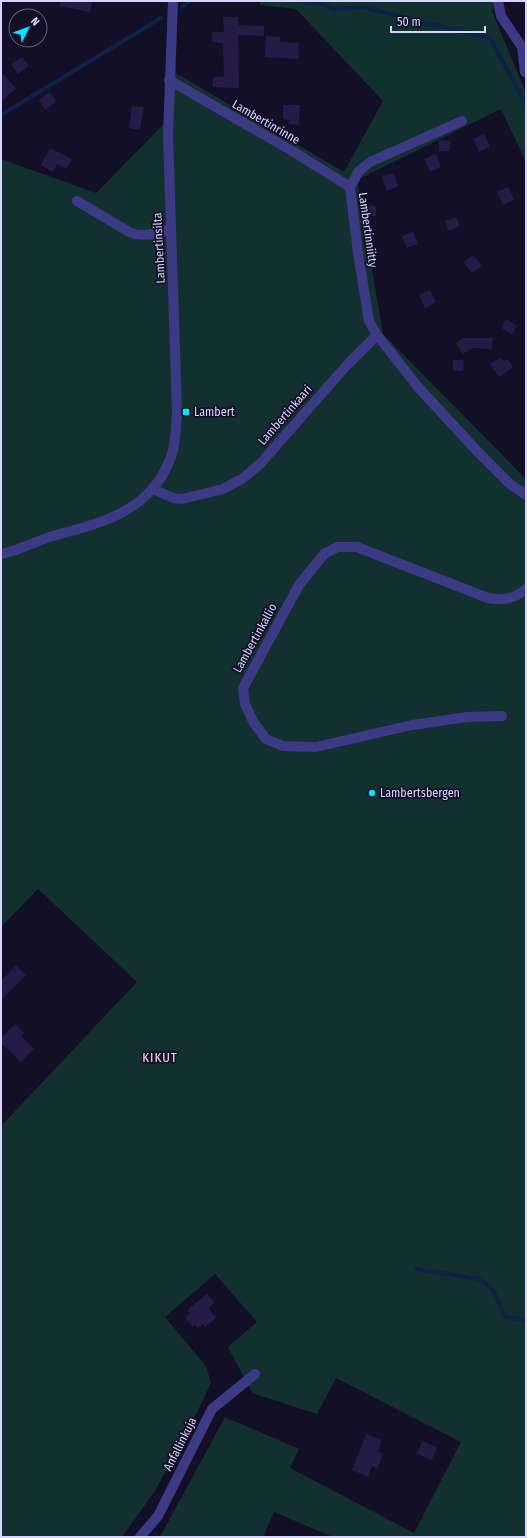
<svg xmlns="http://www.w3.org/2000/svg" width="527" height="1538" viewBox="0 0 527 1538" font-family="'Fira Sans Condensed',sans-serif">
  <style>
    .green { fill: #12302f }
    .lines { fill: none; stroke-linecap: round; stroke-linejoin: round }
    .stream { stroke: #0c2248; stroke-width: 4 }
    .building { fill: #241b47 }
    .minor { stroke: #3d3a85; stroke-width: 10 }
    .poi-dot { fill: #00e5ff; stroke: #130f26; stroke-width: 1.5 }
    .labels { text-anchor: middle; dominant-baseline: central; stroke-width: 3.5; stroke-linejoin: round; paint-order: stroke }
    .street-label { font-size: 12px; fill: #d9d4ff; stroke: #130f26 }
    .poi-label { font-size: 12px; fill: #d9d4ff; stroke: #130f26; text-anchor: start }
    .neighbourhood-label { font-size: 13px; letter-spacing: 1px; fill: #ffd6f0; stroke: #130f26 }
  </style>
  <rect width="100%" height="100%" fill="#130f26"/>
  <!-- green -->
  <path class="green" d="M260,1H495L492,11L526,93V162L501,109L357,180L383,334L526,479V1537H333L274,1512L263,1537H160L225,1417L299,1449L290,1468L414,1533L461,1442L336,1378L317,1414L252,1393L228,1347L257,1322L215,1274L165,1317L206,1366L211,1383L188,1431L155,1491L122,1537H1V1126L137,982L38,889L1,927V159L96,193L164,124L174,72L344,172L383,101L296,9L260,5Z"/>
  <g class="lines">
    <!-- stream -->
    <path class="stream" d="M301,1L318,3L334,9L362,7L490,38L526,104
      M182,7L190,1
      M1,115L161,18
      M416,1269L479,1279L493,1290L505,1317L526,1320"/>
  </g>
  <!-- building -->
  <path class="building" d="M60,1H92L90,12L59,6Z
    M223,17H238V25L264,26V36L238,35L239,88L213,87V77H224L223,43L212,42V32H224Z
    M266,36L280,37V42L299,43L298,59L265,57Z
    M22,57L29,66L18,74L11,64Z
    M1,72L16,88L1,102Z
    M50,92L56,102L45,110L39,100Z
    M283,105H300L299,125L288,124L289,120L283,119Z
    M132,106L144,107L140,130L129,128Z
    M484,134L490,147L479,152L473,139Z
    M439,140L450,141V151H439Z
    M50,148L72,159L66,169L57,164L53,172L41,165Z
    M436,154L441,167L430,172L424,159Z
    M393,173L399,186L387,191L382,177Z
    M508,187L514,200L503,205L497,192Z
    M365,205L376,206V216H365Z
    M456,217L460,226L449,231L445,221Z
    M413,231L418,244L407,248L402,236Z
    M473,255L482,266L472,273L463,262Z
    M430,290L436,302L425,308L419,295Z
    M506,319L517,326L512,334L501,328Z
    M463,338H493L492,349L473,348L463,354L456,343Z
    M501,357L504,361L508,359L513,367L499,377L490,364Z
    M453,360H464L463,371L453,370Z
    M16,965L26,975L1,1001V981Z
    M15,1024L24,1033L21,1036L34,1049L21,1062L1,1043V1038Z
    M207,1294L214,1302L209,1309L216,1318L205,1327L203,1324L198,1328L195,1325L193,1327L185,1318L190,1313L187,1310Z
    M366,1434L382,1440L378,1451L383,1454L377,1469L372,1466L368,1477L352,1470Z
    M422,1441L437,1447L432,1460L417,1454Z"/>
  <g class="lines">
    <!-- minor -->
    <path class="minor" d="M498,1L501,16L522,47L525,72
      M169,80L294,152L350,187
      M462,121L370,162L359,171L350,187L358,253L369,321L377,335L418,387L478,452L510,484L526,495
      M77,201L131,233C145,237 158,234 171,229
      M153,489L173,498L182,499L223,489L242,479L260,464L346,366L377,335
      M1,554C19,551 35,541 53,536C104,522 153,511 172,454C176,441 176,426 177,412L168,135L173,1
      M502,716L467,717L412,725L316,747L283,746L266,739L254,723L245,704L243,688L299,585L324,554L337,547H357L488,598C504,601 514,599 526,589
      M140,1537L158,1516L212,1409L255,1374"/>
  </g>
  <!-- markers -->
  <g class="poi-dot">
    <rect x="182" y="408" width="8" height="8" rx="2"/>
    <circle cx="372" cy="793" r="4"/>
  </g>
  <g class="labels">
    <!-- street labels -->
    <g class="street-label">
      <text transform="translate(266 122) rotate(30)">Lambertinrinne</text>
      <text transform="translate(368 230) rotate(82)">Lambertinniitty</text>
      <text transform="translate(159 248) rotate(-93)">Lambertinsilta</text>
      <text transform="translate(285 415) rotate(-49)">Lambertinkaari</text>
      <text transform="translate(255 638) rotate(-61)">Lambertinkallio</text>
      <text transform="translate(180 1444) rotate(-63)">Anfallinkuja</text>
    </g>
    <!-- poi labels -->
    <g class="poi-label">
      <text x="194" y="412">Lambert</text>
      <text x="380" y="793">Lambertsbergen</text>
    </g>
    <!-- neighbourhood labels -->
    <g class="neighbourhood-label">
      <text x="160" y="1057">KIKUT</text>
    </g>
  </g>
  <!-- border -->
  <rect width="527" height="1538" fill="none" stroke="#d9d4ff" stroke-width="4"/>
  <!-- north arrow -->
  <g transform="translate(28 28) rotate(48)"><circle r="19" fill="#130f26" stroke="#625e7d"/>
  <path d="M0-3L7 15L0 10L-7 15Z" fill="#00e5ff"/>
  <text y="-6" font-size="11" font-weight="bold" text-anchor="middle" fill="#d9d4ff">N</text>
  </g>
  <!-- scale -->
  <path d="M391 26v6h94v-6" fill="none" stroke="#d9d4ff" stroke-width="2"/>
  <text x="397" y="26" font-size="12" fill="#d9d4ff" stroke="#130f26" stroke-width="3" paint-order="stroke">50 m</text>
</svg>
